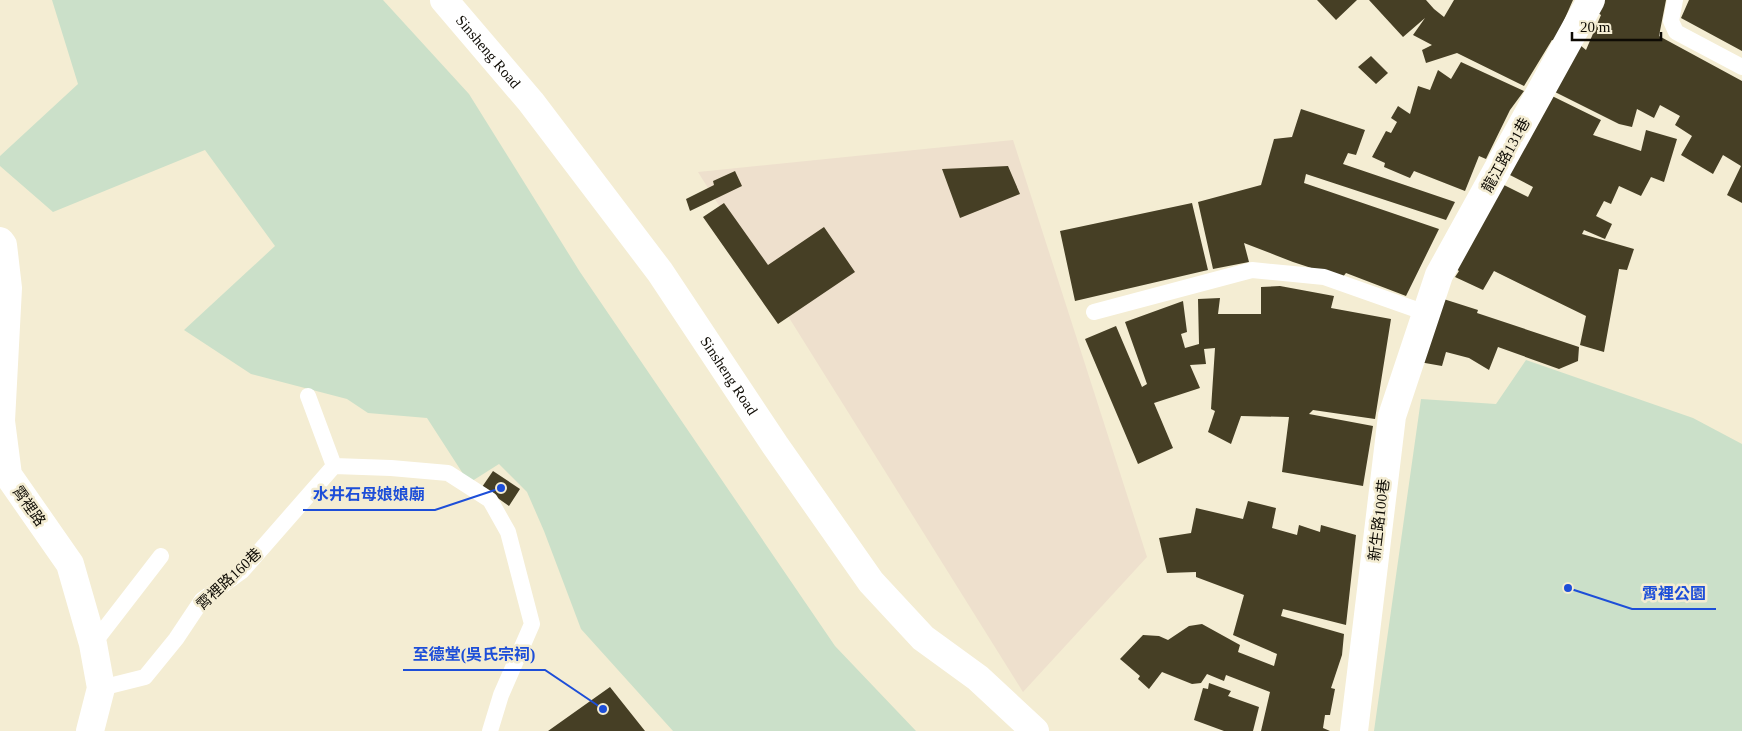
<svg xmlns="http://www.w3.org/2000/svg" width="1742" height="731" viewBox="0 0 1742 731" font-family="'Times New Roman','Noto Sans TC',serif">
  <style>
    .industrial { fill: #eee0cd }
    .green { fill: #cbe0c9 }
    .building { fill: #463f25 }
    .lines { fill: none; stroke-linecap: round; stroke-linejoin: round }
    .service { stroke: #fff; stroke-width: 16 }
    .minor { stroke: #fff; stroke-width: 28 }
    .tertiary { stroke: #fff; stroke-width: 28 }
    .labels { text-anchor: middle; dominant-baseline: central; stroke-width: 5; stroke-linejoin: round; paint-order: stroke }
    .street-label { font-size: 15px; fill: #0e0b04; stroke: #f4edd3 }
    .leader { fill: none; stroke: #1d4ed8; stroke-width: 2 }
    .callout-dot { fill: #1d4ed8; stroke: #f4edd3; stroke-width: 2 }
    .callout-label { font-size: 16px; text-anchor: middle; font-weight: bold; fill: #1d4ed8; stroke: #f4edd3; stroke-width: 5; stroke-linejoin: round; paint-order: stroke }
  </style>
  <rect width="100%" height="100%" fill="#f4edd3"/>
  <!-- industrial -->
  <path class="industrial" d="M1013,140L1147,557L1023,692L698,172Z"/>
  <!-- green -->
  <path class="green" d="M52,0H383L469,94L580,272L835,646L916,731H673L581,629L544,531L527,492L499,464L469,483L427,418L368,413L347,399L251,374L184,330L275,246L205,150L53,212L0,166V156L78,84Z
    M1526,360L1693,418L1742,444V731H1374L1421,399L1496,404Z"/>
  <!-- building -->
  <path class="building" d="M1317,0H1357L1336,20Z
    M1369,0H1426L1434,9L1444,17L1454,0H1573L1555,41L1552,40L1524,86L1457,53L1426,63L1422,50L1432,45L1413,35L1425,18L1403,37Z
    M1599,0H1666L1659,36L1742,81V203L1727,195L1741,166L1723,155L1713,174L1681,155L1692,136L1675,125L1680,116L1660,105L1654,118L1637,109L1632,127L1619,124L1555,92L1580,45L1586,50L1601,15L1594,10Z
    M1689,0H1742V51L1681,18Z
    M1371,56L1388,73L1376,84L1358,67Z
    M1461,62L1524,91L1510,110L1486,159L1479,156L1465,191L1414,171L1410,178L1384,167L1385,163L1372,157L1386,131L1391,133L1397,122L1391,118L1398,106L1410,114L1418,86L1430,90L1438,70L1451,79Z
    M1548,94L1601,120L1593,135L1641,151L1646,130L1677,139L1664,182L1651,177L1641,196L1619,186L1611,204L1604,201L1596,216L1612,224L1605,239L1584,230L1582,234L1634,249L1627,270L1619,269L1604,352L1580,345L1586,316L1494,271L1483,290L1455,277L1459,271L1450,265L1502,184L1528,197L1533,187L1506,173Z
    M1301,109L1365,130L1356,155L1348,153L1343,164L1455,202L1446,220L1306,174L1304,183L1439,229L1406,296L1346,273L1342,278L1293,262L1244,243L1249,262L1213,269L1198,202L1261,185L1274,139L1292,137Z
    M1008,166L1020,194L960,218L942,169Z
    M735,171L742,186L690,211L686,199L714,185L713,181Z
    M724,203L768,265L824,227L855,272L778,324L703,217Z
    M1192,203L1208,270L1075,301L1060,231Z
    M1280,286L1334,296L1331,308L1391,319L1375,419L1313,410L1309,414L1373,426L1363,486L1282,472L1289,417L1241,416L1231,444L1208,432L1215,411L1211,409L1215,348L1204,349L1206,364L1190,365L1200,388L1154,403L1173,448L1138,464L1085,339L1116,326L1142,387L1147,384L1125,322L1183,301L1187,332L1181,334L1185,348L1199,344L1198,299L1220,298L1218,314H1261V287Z
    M1431,295L1478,310L1477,313L1579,347L1578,361L1559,369L1498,347L1489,370L1469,358L1446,352L1442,366L1408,360Z
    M493,471L520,489L509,506L482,487Z
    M1248,501L1276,508L1272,528L1297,535L1299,525L1320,532L1321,525L1356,535L1346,625L1283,609L1281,616L1344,634L1342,655L1331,688L1335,689L1330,715H1325L1323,728L1330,731H1261L1270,692L1226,675L1224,681L1207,674L1201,683L1192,684L1162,672L1149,689L1138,679L1140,676L1120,659L1143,635L1159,636L1168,640L1189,626L1202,624L1240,645L1238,652L1274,666L1277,654L1233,635L1244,595L1196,577V572L1167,573L1159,538L1191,533L1196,508L1243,519Z
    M1209,683L1231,691L1228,696L1259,707L1253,731H1224L1194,720L1203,688L1208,689Z
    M610,687L645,731H548Z"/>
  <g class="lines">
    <!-- service -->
    <path class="service" d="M1675,0L1671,21L1676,32L1742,67
      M1094,312L1252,270L1324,277L1426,313
      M308,396L334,466
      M93,644L161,556
      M101,688L145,677L176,639L202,600L242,571L334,466L391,468L448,473L490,500L508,532L532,624L501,695L490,731"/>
    <!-- minor -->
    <path class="minor" d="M0,241L3,245L8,288L1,421L8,475L70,564L93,644L101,688L90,731
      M1354,731L1392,416L1439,275L1591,0"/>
    <!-- tertiary -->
    <path class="tertiary" id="s1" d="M444,0L531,102L660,272L775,445L871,582L923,638L978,678L1035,731"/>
  </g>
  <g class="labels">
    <!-- street labels -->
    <g class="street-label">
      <text stroke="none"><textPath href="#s1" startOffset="68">Sinsheng Road</textPath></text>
      <text transform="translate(1506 155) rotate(-61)">龍江路131巷</text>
      <text stroke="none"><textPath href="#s1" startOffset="472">Sinsheng Road</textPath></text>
      <text transform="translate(29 506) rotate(55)">霄裡路</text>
      <text transform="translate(1379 520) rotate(-83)">新生路100巷</text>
      <text transform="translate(229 579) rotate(-43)">霄裡路160巷</text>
    </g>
  </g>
  <!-- callouts -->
  <path class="leader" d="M501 488L435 510H303M1568 588L1632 609H1716M603 709L545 670H403"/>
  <g class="callout-dot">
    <circle cx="501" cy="488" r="5"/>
    <circle cx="1568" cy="588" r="5"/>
    <circle cx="603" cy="709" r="5"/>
  </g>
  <g class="callout-label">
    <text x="369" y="500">水井石母娘娘廟</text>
    <text x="1674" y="599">霄裡公園</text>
    <text x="474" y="660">至德堂(吳氏宗祠)</text>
  </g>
  <!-- scale -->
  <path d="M1572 32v8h89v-8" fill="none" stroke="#0e0b04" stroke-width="2.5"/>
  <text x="1580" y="32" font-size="15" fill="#0e0b04" stroke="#f4edd3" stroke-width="4" paint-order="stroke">20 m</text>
</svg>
